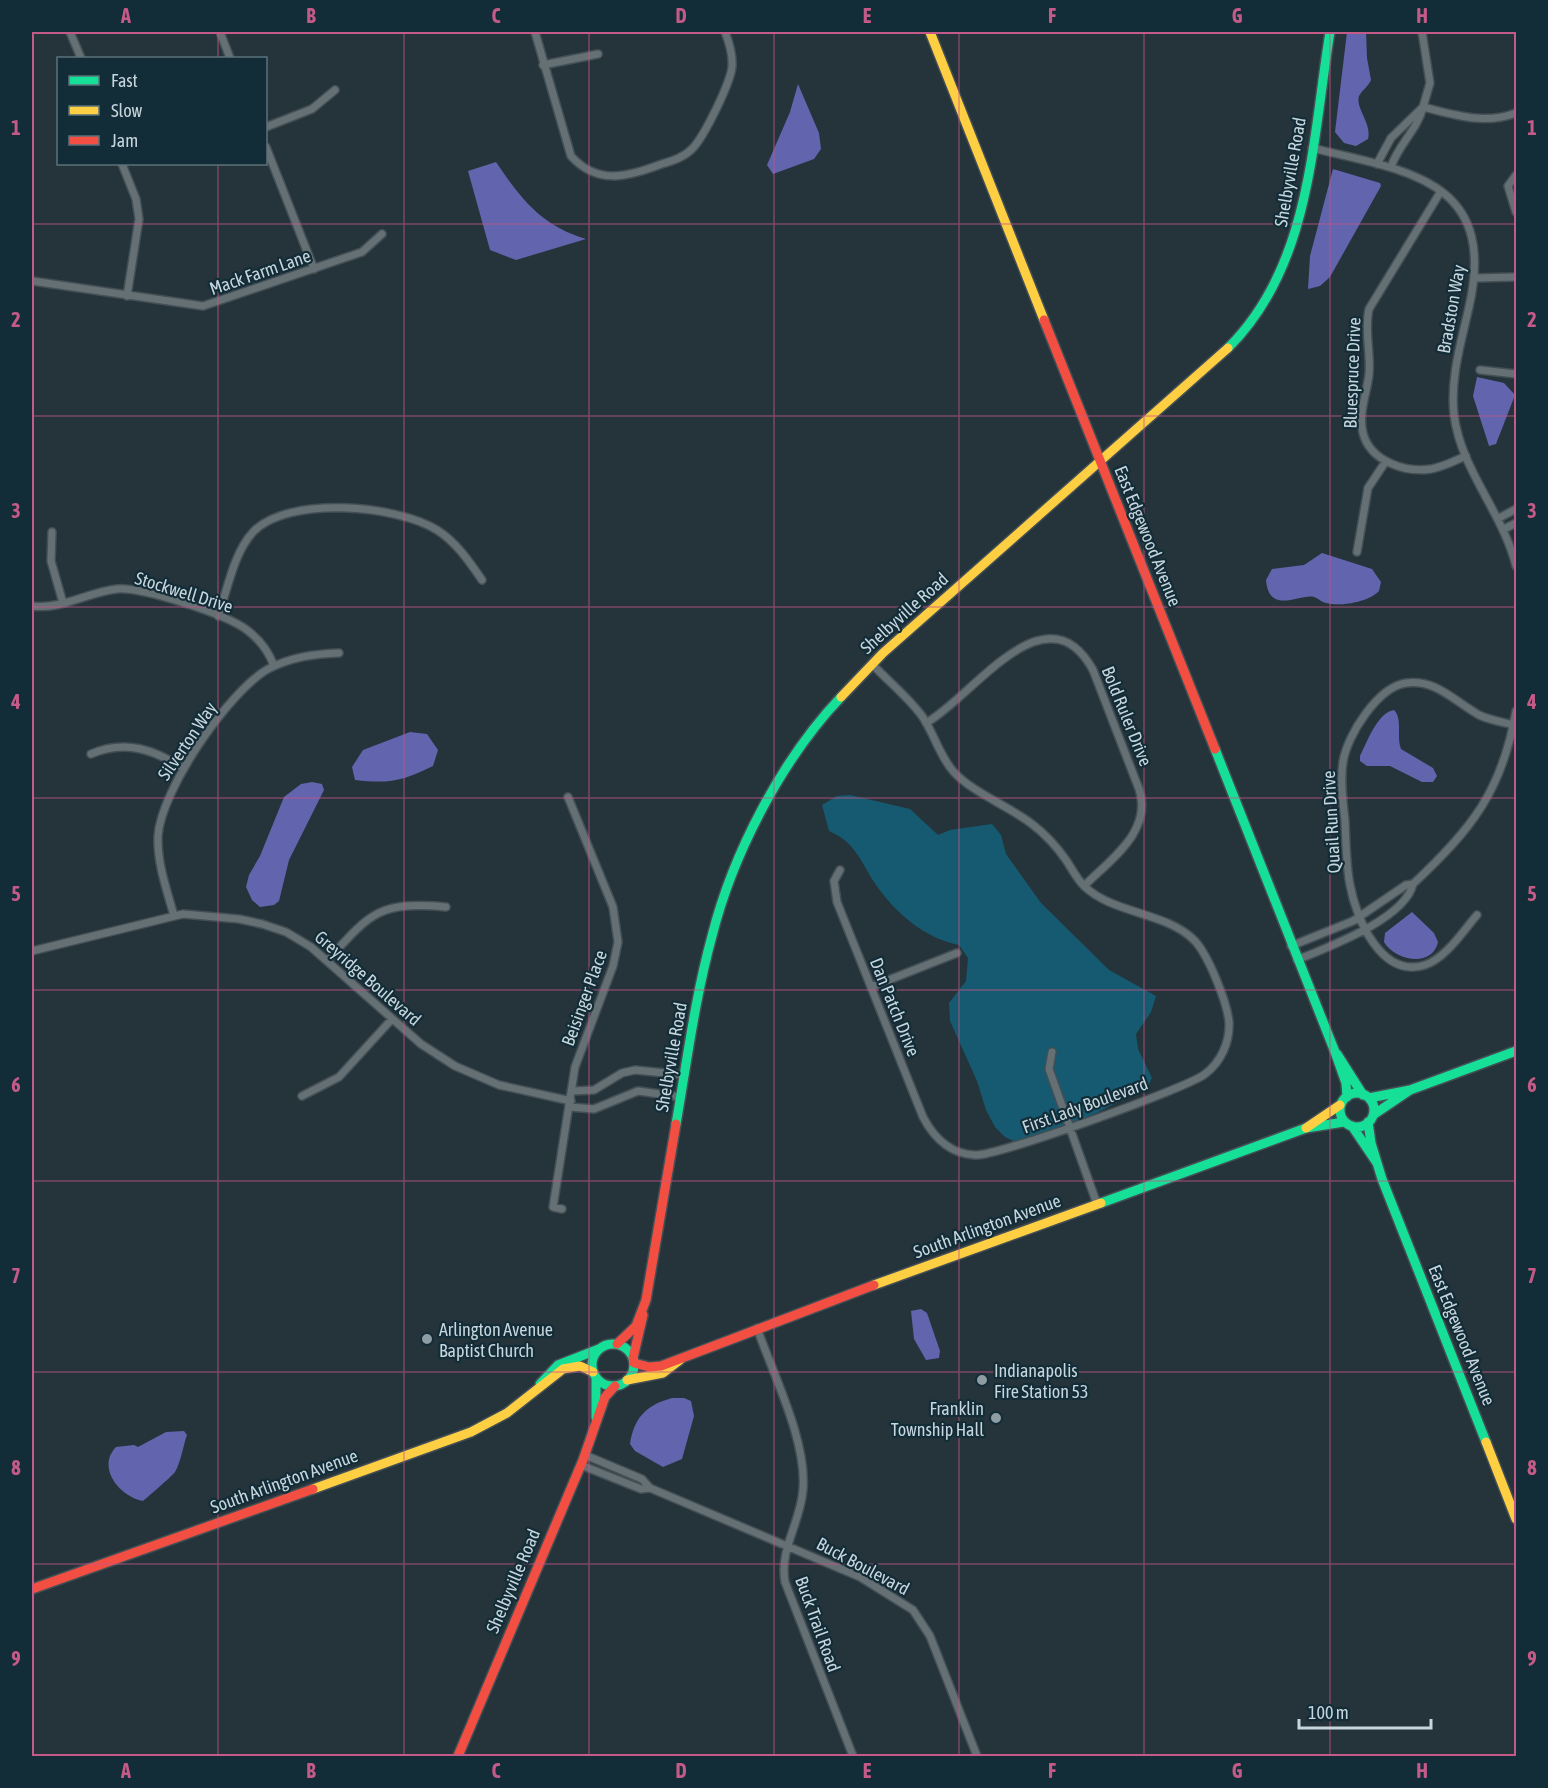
<svg xmlns="http://www.w3.org/2000/svg" width="1548" height="1788" viewBox="0 0 1548 1788" font-family="'Asap Condensed',sans-serif">
  <style>
    .green { fill: #155a71 }
    .water { fill: #6264ae }
    .lines { fill: none; stroke-linecap: round; stroke-linejoin: round }
    .street-casing { stroke: #434f55; stroke-width: 10 }
    .fast-casing { stroke: #434f55; stroke-width: 12 }
    .slow-casing { stroke: #434f55; stroke-width: 12 }
    .jam-casing { stroke: #434f55; stroke-width: 12 }
    .street { stroke: #657074; stroke-width: 7 }
    .fast { stroke: #16e098; stroke-width: 9 }
    .slow { stroke: #ffcf43; stroke-width: 9 }
    .jam { stroke: #f24e42; stroke-width: 9 }
    .grid { fill: none; stroke: #c45a88; stroke-width: 1.5; stroke-opacity: 0.55 }
    .poi-dot { fill: #8e9da4; stroke: #132d38; stroke-width: 2 }
    .labels { text-anchor: middle; dominant-baseline: central; stroke-width: 4.5; stroke-linejoin: round; paint-order: stroke }
    .street-label { font-size: 18px; fill: #c7d6dd; stroke: #132d38 }
    .poi-label { font-size: 18px; fill: #c7d6dd; stroke: #132d38; text-anchor: start }
    .neatline { fill: none; stroke: #c45a88; stroke-width: 2 }
    .grid-label { font-size: 20px; text-anchor: middle; font-weight: bold; fill: #c45a88 }
  </style>
  <rect width="100%" height="100%" fill="#25343b"/>
  <!-- green -->
  <path class="green" d="M850,795L910,809L938,835L950,830L992,824L1001,835L1006,854L1041,903L1109,970L1156,996L1151,1012L1136,1034L1138,1049L1152,1078L1147,1087L1069,1127L1020,1144L1005,1137L995,1127L986,1110L977,1081L950,1021L949,1003L966,981L968,958L959,945C924,938 894,912 874,882C860,860 855,842 829,831L822,805L837,796Z"/>
  <!-- water -->
  <path class="water" d="M1347,32H1366L1367,58L1371,80C1368,87 1362,90 1359,96C1355,108 1372,123 1368,139L1356,146L1344,143L1335,132Z
    M798,84L819,133L821,149L814,159L773,174L767,165L790,112Z
    M496,162C522,200 541,225 586,239L516,260L490,250L468,171Z
    M1333,169L1380,183L1381,186L1330,277L1320,286L1308,289L1310,256Z
    M1477,377L1504,383L1515,395L1496,444L1489,446L1473,396Z
    M1322,553L1372,569L1381,582L1379,591C1369,602 1340,607 1326,603C1321,602 1318,598 1314,597C1301,593 1269,616 1266,580L1272,569L1304,565Z
    M1394,710C1403,719 1396,737 1401,749L1433,768L1437,776L1433,782H1422L1390,766H1367L1360,761V756C1367,742 1378,712 1394,710Z
    M410,732L427,734L438,750L433,766C403,781 389,784 355,780L352,767L363,750Z
    M312,782L322,784L324,790L289,860L279,901L274,905L260,907L252,900L246,887L249,875L260,856L284,797L301,784Z
    M1412,912L1434,933L1438,942C1432,969 1394,960 1384,942L1385,933Z
    M921,1309L927,1313L940,1351L939,1358L926,1360L914,1339L911,1311Z
    M672,1398H684L691,1401L694,1416L682,1459L663,1467L635,1451L630,1444C634,1418 646,1405 672,1398Z
    M184,1431L187,1435C183,1446 181,1462 175,1472C171,1477 149,1496 143,1501C120,1497 96,1468 116,1447L134,1445L138,1447L166,1432Z"/>
  <g class="lines">
    <!-- street casing -->
    <g class="street-casing">
      <path id="street" d="M70,32L81,58
        M220,32L230,58
        M535,32L571,156C597,185 627,177 659,165C671,161 683,158 692,149C704,137 730,84 732,67C733,55 729,42 725,32
        M1422,32L1430,83L1423,107C1455,115 1484,125 1516,113
        M543,65L598,54
        M266,127L312,109L335,90
        M266,147L314,269
        M1312,148C1408,171 1498,180 1469,307C1461,343 1450,378 1454,415C1461,470 1503,513 1516,566
        M122,164L136,199L139,219L127,296
        M1377,164L1391,138L1423,107C1418,129 1398,145 1391,167
        M1516,175L1508,186L1516,212
        M1441,191L1369,309C1364,331 1371,352 1369,374C1367,394 1358,412 1363,433C1370,461 1405,473 1431,469C1443,467 1454,461 1466,456
        M1476,278L1516,277
        M32,281L203,306L362,252L382,234
        M1480,370L1516,374
        M1499,518L1516,509
        M1504,529L1516,523
        M52,532L51,561L63,603
        M1357,552L1368,488L1386,461
        M32,606C61,610 88,592 117,589C142,587 226,614 247,630C259,639 269,652 274,666
        M218,616C228,589 233,554 253,532C288,495 397,505 437,530C456,542 469,561 482,580
        M926,723C973,697 1046,585 1093,670L1139,789C1153,831 1111,859 1084,886
        M91,754C126,739 155,750 184,769
        M840,870L834,881L837,902L923,1117C934,1138 951,1154 975,1155C995,1157 1188,1088 1205,1074C1221,1062 1230,1042 1229,1022C1227,1002 1208,954 1194,940C1166,912 1113,914 1084,886C1077,879 1072,869 1066,860C1057,847 1045,834 1032,824C1009,806 971,792 953,771C939,755 934,733 922,716C908,697 888,681 872,664
        M1477,915C1463,931 1446,958 1425,965C1381,979 1356,918 1350,885C1346,864 1346,842 1345,821C1343,802 1340,781 1343,762C1347,735 1378,687 1406,683C1436,679 1454,701 1479,715C1489,720 1502,722 1514,725
        M174,916C167,890 157,864 158,836C161,790 228,692 268,669C291,657 314,654 339,653
        M1291,946L1353,921L1406,885L1413,884C1472,829 1502,791 1516,711
        M32,951L183,914L239,919L262,924L286,932L311,947L421,1044L455,1066L499,1085L571,1101
        M328,960C371,912 380,901 446,907
        M1297,960C1328,947 1405,919 1413,884
        M871,987L957,953
        M1052,1052L1049,1069L1097,1204
        M572,1091L594,1090L622,1073L635,1070L685,1075
        M302,1096L339,1077L392,1019
        M570,1107L594,1109L638,1091L681,1097
        M562,1209L553,1207L575,1067L613,966L618,942L613,907L568,797
        M757,1328C773,1374 807,1441 803,1489C801,1522 779,1549 785,1582L853,1756
        M581,1465L641,1489L650,1488L642,1479L585,1455
        M650,1488L860,1577L913,1610L930,1636L977,1756"/>
    </g>
    <!-- fast casing -->
    <g class="fast-casing">
      <path id="fast" d="M1228,348C1311,266 1312,141 1330,32
        M1215,749L1335,1052L1346,1083L1347,1097
        M1337,1054L1363,1095
        M1340 1110a17 17 0 1 1 34 0a17 17 0 1 1-34 0Z
        M1369,1098L1410,1090
        M1373,1115L1410,1090L1516,1051
        M1368,1122L1371,1143L1382,1179L1486,1442
        M676,1124C687,1061 695,998 712,936C733,853 782,759 841,697
        M1352,1126L1377,1163
        M1101,1203L1306,1128L1344,1122
        M592 1365a21 21 0 1 1 42 0a21 21 0 1 1-42 0Z
        M596,1377V1418
        M540,1384L558,1365L599,1349"/>
    </g>
    <!-- slow casing -->
    <g class="slow-casing">
      <path id="slow" d="M930,32L1044,320
        M841,697L883,653L1228,348
        M1306,1128L1340,1105
        M874,1285L1101,1203
        M627,1380L663,1373L680,1360
        M1486,1442L1516,1519
        M313,1489L471,1432L507,1413L563,1369L580,1366L593,1372"/>
    </g>
    <!-- jam casing -->
    <g class="jam-casing">
      <path id="jam" d="M1044,320L1215,749
        M617,1344L636,1326L646,1300L676,1124
        M633,1358L643,1315
        M634,1363L649,1367L661,1366L874,1285
        M32,1589L313,1489
        M458,1756L583,1460L605,1397L615,1386"/>
    </g>
    <!-- street -->
    <use href="#street" class="street"/>
    <!-- fast -->
    <use href="#fast" class="fast"/>
    <!-- slow -->
    <use href="#slow" class="slow"/>
    <!-- jam -->
    <use href="#jam" class="jam"/>
  </g>
  <!-- grid -->
  <path class="grid" d="M218,32V58M404,32V1756M589,32V1756M774,32V1756M959,32V1756M1144,32V1756M1330,32V1756M218,164V1756M32,224H1516M32,416H1516M32,607H1516M32,798H1516M32,990H1516M32,1181H1516M32,1372H1516M32,1564H1516"/>
  <!-- markers -->
  <g class="poi-dot">
    <circle cx="427" cy="1339" r="6"/>
    <circle cx="982" cy="1380" r="6"/>
    <circle cx="996" cy="1418" r="6"/>
  </g>
  <g class="labels">
    <!-- street labels -->
    <g class="street-label">
      <text transform="translate(1290 172) rotate(-80)">Shelbyville Road</text>
      <text transform="translate(260 272) rotate(-19)">Mack Farm Lane</text>
      <text transform="translate(1451 309) rotate(-80)">Bradston Way</text>
      <text transform="translate(1352 373) rotate(-88)">Bluespruce Drive</text>
      <text transform="translate(1148 536) rotate(68)">East Edgewood Avenue</text>
      <text transform="translate(184 592) rotate(17)">Stockwell Drive</text>
      <text transform="translate(904 613) rotate(-42)">Shelbyville Road</text>
      <text transform="translate(1127 716) rotate(68)">Bold Ruler Drive</text>
      <text transform="translate(187 741) rotate(-56)">Silverton Way</text>
      <text transform="translate(1331 822) rotate(-93)">Quail Run Drive</text>
      <text transform="translate(368 978) rotate(41)">Greyridge Boulevard</text>
      <text transform="translate(584 998) rotate(-70)">Beisinger Place</text>
      <text transform="translate(895 1007) rotate(68)">Dan Patch Drive</text>
      <text transform="translate(671 1057) rotate(-80)">Shelbyville Road</text>
      <text transform="translate(1085 1105) rotate(-20)">First Lady Boulevard</text>
      <text transform="translate(987 1226) rotate(-20)">South Arlington Avenue</text>
      <text transform="translate(1462 1335) rotate(68)">East Edgewood Avenue</text>
      <text transform="translate(284 1481) rotate(-20)">South Arlington Avenue</text>
      <text transform="translate(863 1566) rotate(28)">Buck Boulevard</text>
      <text transform="translate(513 1581) rotate(-67)">Shelbyville Road</text>
      <text transform="translate(818 1624) rotate(70)">Buck Trail Road</text>
    </g>
    <!-- poi labels -->
    <g class="poi-label">
      <text x="439" y="1329">Arlington Avenue<tspan x="439" dy="21">Baptist Church</tspan></text>
      <text x="994" y="1370">Indianapolis<tspan x="994" dy="21">Fire Station 53</tspan></text>
      <text x="984" y="1408" text-anchor="end">Franklin<tspan x="984" dy="21">Township Hall</tspan></text>
    </g>
  </g>
  <!-- border -->
  <rect width="1548" height="1788" fill="none" stroke="#132d38" stroke-width="66"/>
  <!-- legend -->
  <rect x="57" y="57" width="210" height="108" fill="#132d38" stroke="#5b717a" stroke-width="1.5"/>
  <rect x="69" y="76" width="30" height="9" fill="#16e098" stroke="#5b717a" stroke-width="1.5"/>
  <text x="111" y="87" font-size="18" fill="#c7d6dd">Fast</text>
  <rect x="69" y="106" width="30" height="9" fill="#ffcf43" stroke="#5b717a" stroke-width="1.5"/>
  <text x="111" y="117" font-size="18" fill="#c7d6dd">Slow</text>
  <rect x="69" y="136" width="30" height="9" fill="#f24e42" stroke="#5b717a" stroke-width="1.5"/>
  <text x="111" y="147" font-size="18" fill="#c7d6dd">Jam</text>
  <!-- scale -->
  <path d="M1299 1719v9h132v-9" fill="none" stroke="#c7d6dd" stroke-width="3"/>
  <text x="1308" y="1719" font-size="18" fill="#c7d6dd" stroke="#132d38" stroke-width="4.5" paint-order="stroke">100 m</text>
  <rect x="33" y="33" width="1482" height="1722" class="neatline"/>
  <g class="grid-label">
    <text x="126" y="23">A</text>
    <text x="311" y="23">B</text>
    <text x="496" y="23">C</text>
    <text x="681" y="23">D</text>
    <text x="867" y="23">E</text>
    <text x="1052" y="23">F</text>
    <text x="1237" y="23">G</text>
    <text x="1422" y="23">H</text>
    <text x="16" y="135">1</text>
    <text x="1532" y="135">1</text>
    <text x="16" y="327">2</text>
    <text x="1532" y="327">2</text>
    <text x="16" y="518">3</text>
    <text x="1532" y="518">3</text>
    <text x="16" y="709">4</text>
    <text x="1532" y="709">4</text>
    <text x="16" y="901">5</text>
    <text x="1532" y="901">5</text>
    <text x="16" y="1092">6</text>
    <text x="1532" y="1092">6</text>
    <text x="16" y="1283">7</text>
    <text x="1532" y="1283">7</text>
    <text x="16" y="1475">8</text>
    <text x="1532" y="1475">8</text>
    <text x="16" y="1666">9</text>
    <text x="1532" y="1666">9</text>
    <text x="126" y="1778">A</text>
    <text x="311" y="1778">B</text>
    <text x="496" y="1778">C</text>
    <text x="681" y="1778">D</text>
    <text x="867" y="1778">E</text>
    <text x="1052" y="1778">F</text>
    <text x="1237" y="1778">G</text>
    <text x="1422" y="1778">H</text>
  </g>
</svg>
